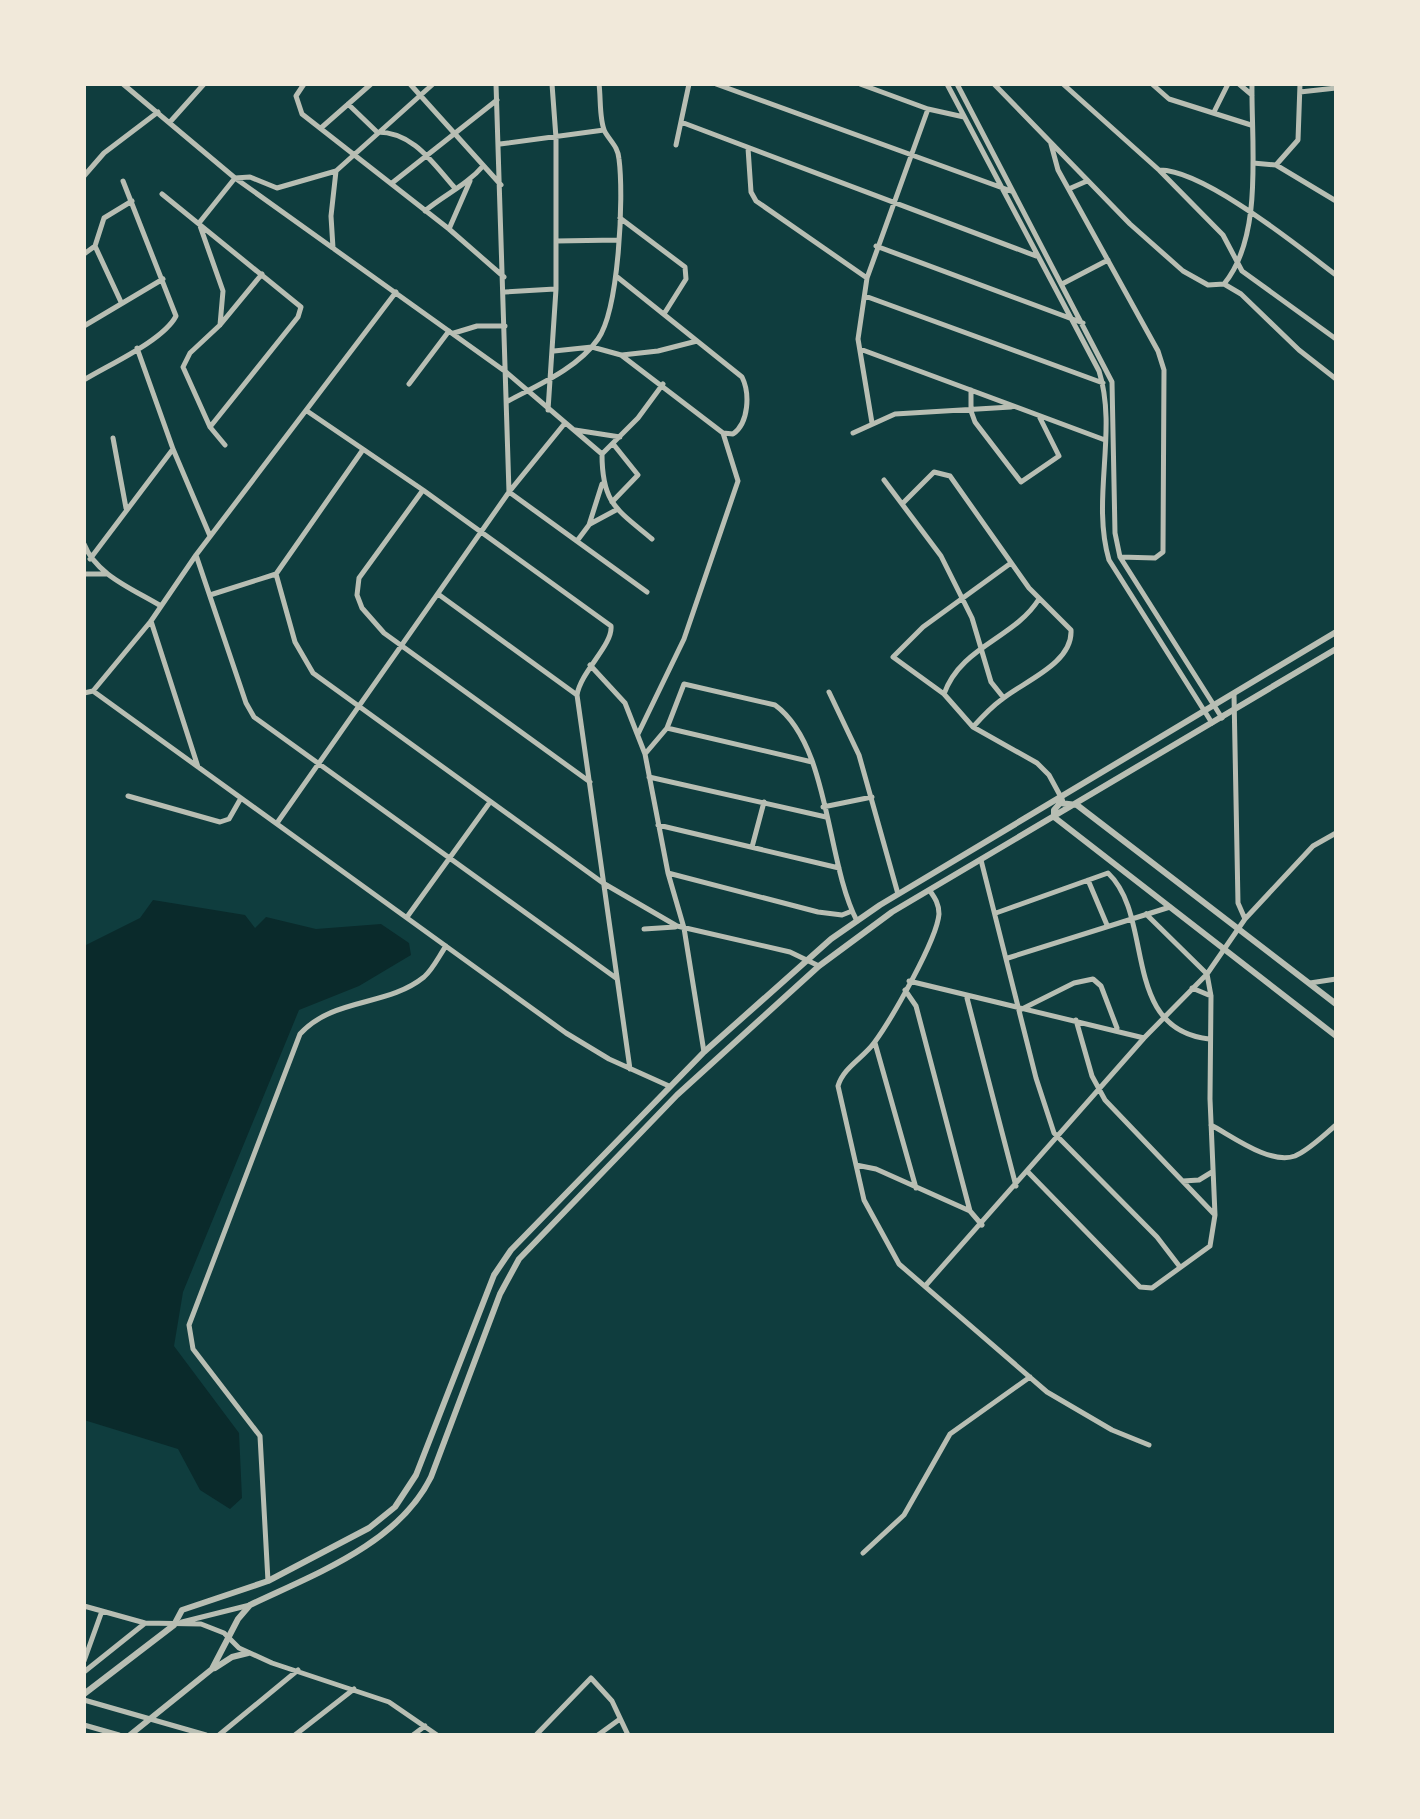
<svg xmlns="http://www.w3.org/2000/svg" width="1420" height="1819" viewBox="0 0 1420 1819" font-family="Jost,sans-serif">
  <style>
    .water { fill: #0a2a2b }
    .lines { fill: none; stroke-linecap: round; stroke-linejoin: round }
    .minor { stroke: #b8beb3; stroke-width: 5 }
    .tertiary { stroke: #b8beb3; stroke-width: 6 }
  </style>
  <rect width="100%" height="100%" fill="#0f3d3e"/>
  <!-- water -->
  <path class="water" d="M153,900L245,915L255,928L266,917L316,929L381,924L409,943L411,955L359,986L299,1010L183,1292L174,1346L239,1433L242,1498L230,1509L200,1490L178,1449L84,1420V946L140,918Z"/>
  <g class="lines">
    <!-- minor -->
    <path class="minor" d="M123,84L235,178L506,372L602,454C602,503 616,509 652,539
      M304,84L296,96L302,114L449,229L504,277
      M410,84L501,185
      M496,84L509,492L647,592
      M716,84L1011,191
      M860,84L928,109L964,117
      M947,84L1099,371C1118,431 1091,499 1109,560L1212,723
      M957,84L1112,382L1115,533L1120,557L1222,718
      M994,84L1130,224L1183,271L1208,285L1224,284
      M1063,84L1159,170C1203,169 1299,247 1336,275
      M1152,84L1169,99L1251,125
      M1239,84L1252,95
      M1300,92L1336,88
      M348,104L377,132C413,132 432,162 454,187
      M1214,112L1228,84
      M170,122L204,84
      M681,122L1036,256
      M321,128L371,84
      M500,144L604,130
      M1051,144L1058,170L1158,351L1164,370L1163,552L1155,558L1120,557
      M676,145L689,84
      M748,148L751,192L756,201L867,278
      M1253,163L1276,165L1336,201
      M1276,165L1298,140L1300,84
      M1160,171L1223,235L1242,271L1336,339
      M84,176L104,153L158,112
      M392,183L497,100
      M1071,188L1087,181
      M162,194L301,307L298,317L210,427
      M425,211C444,195 467,185 483,166
      M620,218L685,267L686,279L664,314
      M449,229L470,181
      M556,241L618,240
      M95,246L121,302
      M876,246L1083,323
      M333,248L331,216L336,171
      M84,254L95,246L104,218L132,201
      M616,276L742,377C750,393 749,423 733,434L723,433
      M1062,284L1108,260
      M1224,284C1264,236 1251,143 1252,84
      M1224,284L1241,294L1299,350L1336,379
      M505,292L555,289
      M865,296L1103,383
      M220,325L223,291L199,223L235,178L250,177L277,188L336,171L433,84
      M84,326L163,279
      M454,333L477,326H505
      M137,348L173,449L210,536
      M860,349L1105,440
      M554,351L592,347L621,355L723,433L738,481L684,639L638,734
      M622,355L658,351L697,341
      M84,380C108,365 163,341 176,316L123,181
      M409,384L449,331
      M971,390V411L975,422L1021,482L1059,456L1040,418
      M508,401C538,385 578,368 598,339C619,309 624,197 619,159C618,147 611,142 605,132C599,120 601,98 599,84
      M548,410L556,289V138L552,84
      M307,411L423,490L611,626C613,645 581,671 577,695L630,1069
      M872,423L858,339L867,278L928,109
      M575,430L620,437
      M853,433L895,414L1011,407
      M113,438L126,508
      M225,445L210,427L183,367L190,353L220,325L262,274
      M602,454L638,418L663,384
      M884,480L941,556L972,618L991,682L1003,697
      M423,490L359,578L357,595L362,608L384,633L590,782
      M612,502L638,475L614,445
      M902,504L934,472L950,476L1029,588L1071,630C1073,664 1022,682 1001,700C990,708 982,717 973,727
      M590,524L616,510
      M577,541L589,525L602,484
      M84,544C96,575 133,589 161,606
      M196,555L246,703L254,717L616,978
      M90,559L173,449
      M1011,563L923,627L893,657L944,694L973,727L1037,763L1049,775L1062,799
      M84,574H107
      M276,574L295,642L313,673L603,883L677,926L790,952L819,966
      M276,574L362,451
      M438,594L577,695
      M210,595L276,574
      M151,621L198,767
      M590,665L625,703L645,754
      M93,691L566,1033L609,1059L669,1086
      M93,691L151,621L196,555L396,292
      M829,692L859,755L898,894
      M84,693L93,691
      M944,694C961,646 1014,639 1039,599
      M1234,695L1238,903L1245,919
      M667,728L812,762
      M649,777L826,817
      M128,796L220,822L229,819L241,798
      M823,807L872,797
      M277,823L509,492L565,423
      M658,825L839,868
      M752,847L764,802
      M981,860L1036,1078L1054,1133L1157,1237L1180,1267
      M668,873L818,912L842,915L852,911
      M1088,880L1107,925
      M930,891C935,898 939,904 939,914C937,940 891,1020 874,1043C863,1058 843,1068 838,1086L864,1200L899,1264L1047,1392L1112,1430L1149,1445
      M996,913L1108,873C1155,917 1120,1029 1209,1039
      M407,917L490,802
      M644,929L675,927
      M1008,958L1170,907
      M909,981L1144,1038
      M1310,983L1336,979
      M1192,988L1211,996
      M905,990L916,1006L970,1211L982,1225
      M967,998L1016,1186
      M1022,1009L1074,983L1093,979L1101,986L1117,1028
      M1076,1020L1092,1076L1105,1100L1214,1214
      M875,1043L916,1188
      M704,1052L684,928L668,873L645,754L667,728L684,684L775,705C830,745 826,862 857,921
      M1211,1125C1232,1136 1270,1165 1295,1156C1309,1150 1324,1135 1336,1125
      M856,1165L876,1169L970,1211
      M1028,1172L1140,1287L1152,1288L1210,1246L1215,1215L1210,1099L1211,996L1207,974L1146,914
      M1183,1181L1199,1180L1212,1172
      M926,1285L1144,1038L1207,974L1245,919L1313,846L1336,833
      M863,1553L904,1515L950,1434L1030,1377
      M268,1581L260,1436L193,1349L189,1325L300,1034C334,997 387,1007 424,977C433,969 439,956 446,946
      M84,1606L145,1623L201,1624L224,1633L239,1648L272,1663L389,1702L437,1735
      M182,1622L250,1605
      M84,1661L102,1611
      M84,1672L144,1624
      M84,1700L206,1735
      M84,1725L119,1735
      M219,1735L298,1670
      M295,1735L354,1689
      M413,1735L425,1726
      M536,1735L591,1678L612,1701L628,1735
      M598,1735L620,1719"/>
    <!-- tertiary -->
    <path class="tertiary" d="M1062,801L1054,810V817L1336,1036
      M1060,803L1077,805L1336,1004
      M215,1668L232,1657L248,1653
      M84,1694L174,1625L182,1610L268,1581L369,1528L395,1507L416,1475L494,1275L511,1250L704,1052L831,939L880,905L1336,632
      M130,1735L212,1669L238,1619L250,1605C315,1574 398,1544 431,1477L500,1294L519,1259L677,1095L819,966L892,912L1336,649"/>
  </g>
  <!-- border -->
  <rect width="1420" height="1819" fill="none" stroke="#f1e9da" stroke-width="172"/>
</svg>
